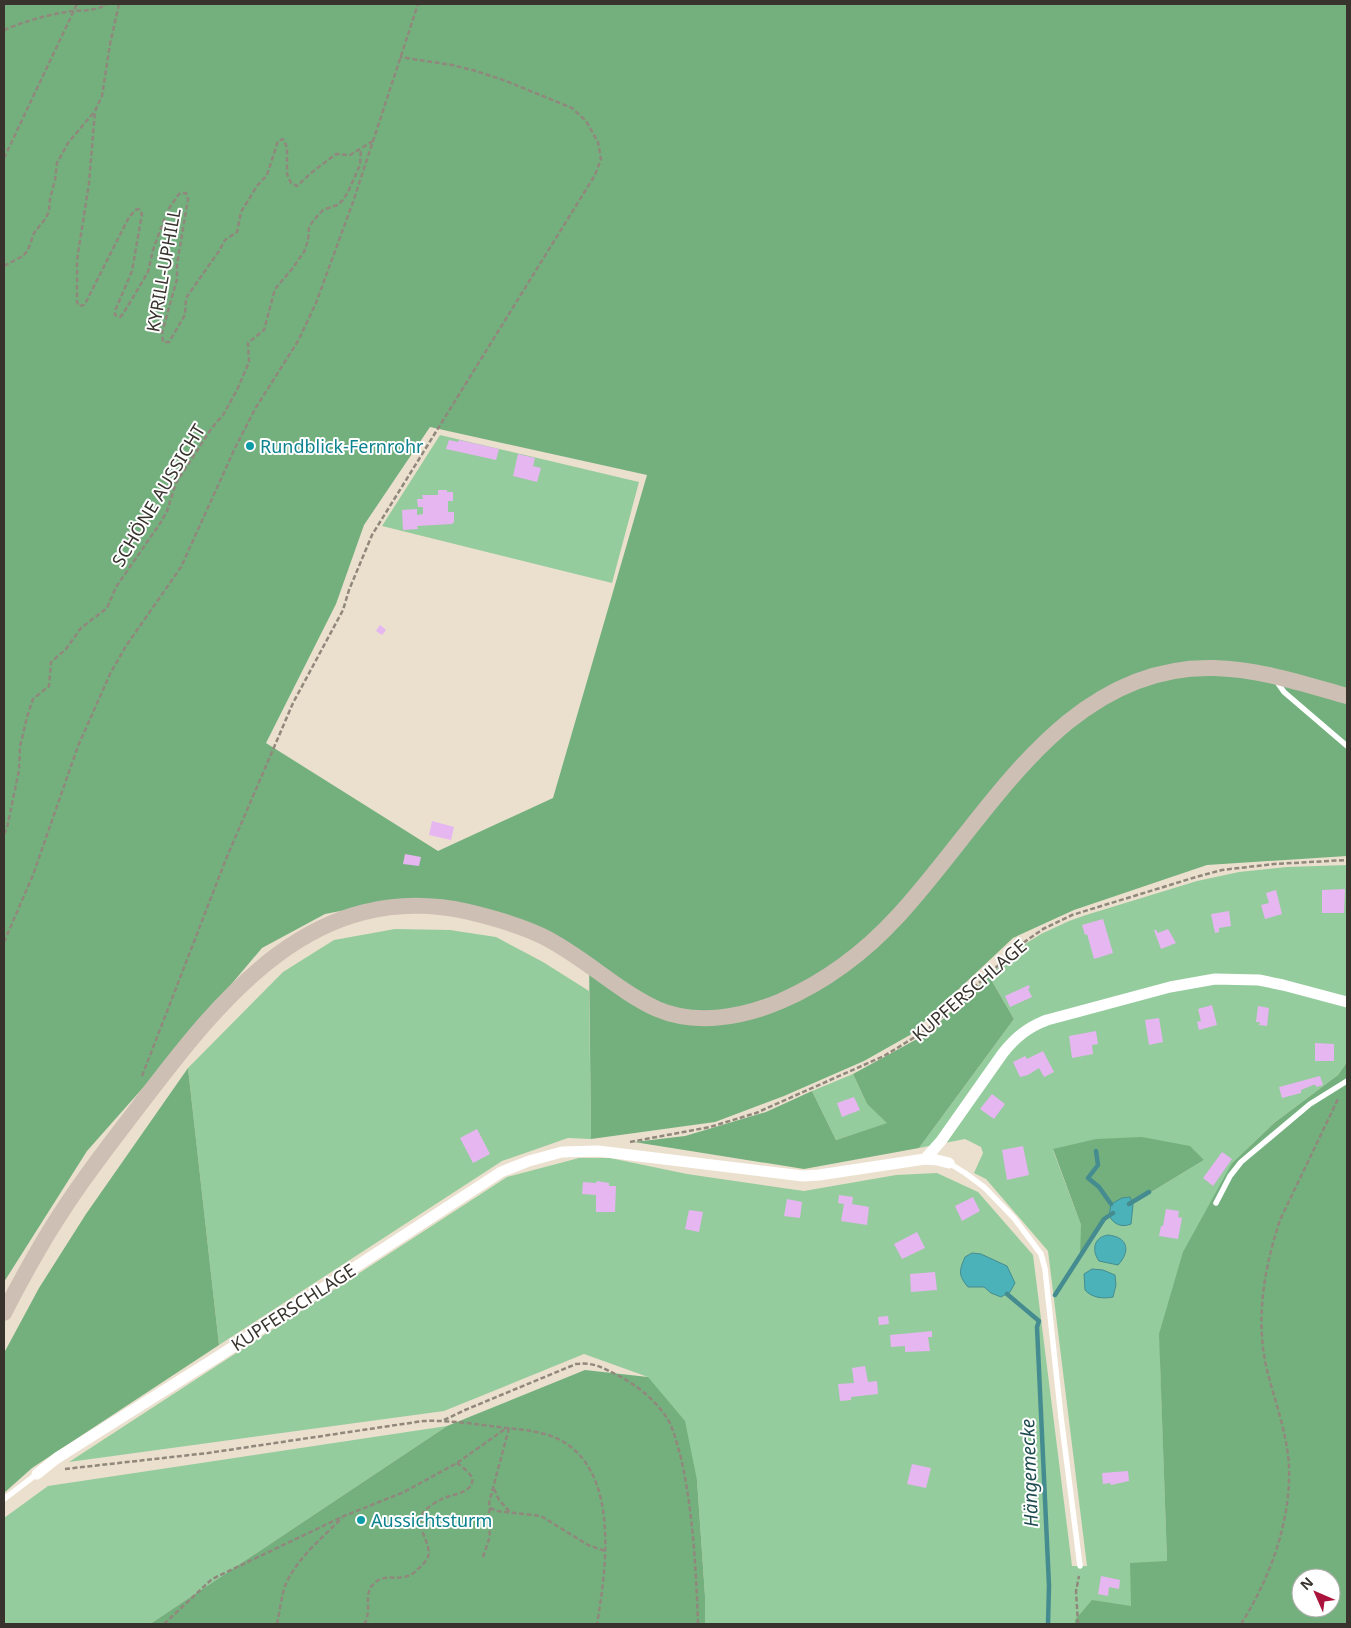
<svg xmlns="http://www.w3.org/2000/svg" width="1351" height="1628" viewBox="0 0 1351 1628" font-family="'Noto Sans',sans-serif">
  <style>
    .green { fill: #95cc9d; fill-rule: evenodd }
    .forest { fill: #74b07e; fill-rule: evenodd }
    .water { fill: #4bb2ba; stroke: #458c90 }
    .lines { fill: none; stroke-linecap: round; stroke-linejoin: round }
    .stream { stroke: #458c90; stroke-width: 4.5 }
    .building { fill: #e6b6f0 }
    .path { stroke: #90887c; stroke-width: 2.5; stroke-dasharray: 5 2.5; stroke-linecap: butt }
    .service { stroke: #fff; stroke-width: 5.5 }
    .minor { stroke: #fff; stroke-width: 11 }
    .secondary { stroke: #cebfb4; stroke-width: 16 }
    .culture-dot { fill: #0f9aa8; stroke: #fff; stroke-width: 2 }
    .labels { text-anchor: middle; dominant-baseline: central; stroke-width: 4; stroke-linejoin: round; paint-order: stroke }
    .street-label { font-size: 18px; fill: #38342d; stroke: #fff }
    .culture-label { font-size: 18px; fill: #0d838f; stroke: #fff; text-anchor: start }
    .water-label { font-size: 19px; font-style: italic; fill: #1c4a4e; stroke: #fff }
  </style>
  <rect width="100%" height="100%" fill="#ebe0ce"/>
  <!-- green -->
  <path class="green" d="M440,435L639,482L612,583L382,526Z
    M1347,865V1062L1338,1075L1274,1123L1232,1163L1160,1356L1167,1561L1131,1606L1075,1620V1624H705V1596L697,1480L648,1377L584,1354L444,1411L69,1462L507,1177L579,1158H610L687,1174L804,1191L896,1175L937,1173L978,1192L1033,1255L1072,1566H1087L1048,1251L986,1179L974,1173L983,1153L981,1147L965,1139L919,1148L1014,1019L989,976L1025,944L1041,934L1069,921L1086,915L1197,881L1239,872L1287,867ZM1053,1150L1204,1160L1107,1219L1081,1258V1225Z
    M395,929L450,930L496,937L543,962L589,991L591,1139L568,1138L502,1161L219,1345L188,1068L283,972L334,940Z
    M853,1074L867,1104L888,1123L836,1140L812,1091Z
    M447,1426L150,1624H4V1518L48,1486Z"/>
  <!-- forest -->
  <path class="forest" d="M4,4H1347V856L1207,865L1074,910L1013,938L910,1035L864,1061L784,1096L715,1122L591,1139L589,958L540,933L392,901L325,914L262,948L157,1072L87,1151L4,1282ZM430,427L647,475L553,798L438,851L266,743L336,604L364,525Z
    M989,976L1014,1019L919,1148L804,1169L634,1142L685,1136L766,1112L812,1091L836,1140L887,1123L867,1104L853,1074L928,1033Z
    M1347,1062V1624H1075V1620L1092,1600L1131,1606L1130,1563L1167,1561L1159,1334L1183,1252L1232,1163L1274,1123L1338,1075ZM1301,1578H1331V1608H1301Z
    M188,1068L219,1345L32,1468L4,1493V1353L39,1288L86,1214Z
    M1142,1137L1190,1146L1204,1160L1107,1219L1080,1259L1081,1225L1053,1149L1096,1139Z
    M585,1370L648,1377L685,1421L697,1480L705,1596V1624H150L447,1426Z"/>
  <!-- water -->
  <path class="water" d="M1130,1197L1133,1205L1131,1224C1121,1228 1114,1224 1109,1216L1111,1204L1122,1198Z
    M1108,1235C1128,1237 1131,1251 1118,1265L1099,1261C1091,1250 1094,1237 1108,1235Z
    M972,1253L981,1254L1007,1266L1015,1283L1010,1292L1001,1297L991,1293L984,1287H968C958,1275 959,1271 965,1257Z
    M1092,1269L1103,1270L1115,1275L1116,1285L1113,1297C1103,1299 1092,1298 1085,1290L1084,1274Z"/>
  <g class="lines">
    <!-- stream -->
    <path class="stream" d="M1096,1151L1098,1165L1088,1178L1099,1187L1111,1204
      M1129,1204L1149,1192
      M1007,1294L1039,1321L1037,1327L1049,1586L1048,1624
      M1055,1295L1104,1219L1113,1213"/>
  </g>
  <!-- building -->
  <path class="building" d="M449,440L458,442L459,440L499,449L496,460L446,449Z
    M518,454L535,458L533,466L541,468L537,482L513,476Z
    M438,490H447V492H453V501H448V512H454V522L452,524L417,526L418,529L403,530L402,510L417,509V515L423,514V507H418L417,499H423L422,495H438Z
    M380,625L386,630L382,635L376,631Z
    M432,821L454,827L451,840L429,835Z
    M405,854L421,857L419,866L403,864Z
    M1345,889L1344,913H1322V890Z
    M1276,890L1282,914L1265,919L1261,905L1269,903L1266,893Z
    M1229,911L1231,926L1219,928V932L1215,933L1211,914Z
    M1103,919L1113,953L1094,959L1087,934L1085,935L1082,925Z
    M1168,929L1176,943L1161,949L1154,930H1156L1158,933Z
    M1029,985L1030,988L1028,989L1032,997L1010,1007L1005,996Z
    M1212,1005L1217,1025L1199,1030L1197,1022L1201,1021L1198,1009Z
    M1258,1006L1269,1008L1267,1026L1259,1025L1260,1022H1256Z
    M1159,1018L1163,1042L1149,1045L1145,1020Z
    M1096,1031L1098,1044L1092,1045L1093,1054L1072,1058L1069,1036Z
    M1315,1043L1334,1044V1061H1315Z
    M1043,1051L1054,1072L1044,1077L1039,1068L1028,1075L1020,1077L1013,1062L1025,1056L1027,1059Z
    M1320,1076L1323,1085L1316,1087V1085H1313L1301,1090V1093L1282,1098L1279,1087Z
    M992,1094L1005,1104L994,1119L980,1109Z
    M854,1097L860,1110L842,1117L837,1103Z
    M477,1129L490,1154L473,1163L460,1138Z
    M1023,1146L1029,1175L1007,1180L1002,1150Z
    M1222,1152L1232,1159L1213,1186L1203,1178Z
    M597,1181L609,1183V1186H616L615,1212H596V1195L582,1194L583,1182L596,1183Z
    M839,1195L853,1197L852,1204L869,1207L867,1225L841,1221L844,1204L838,1203Z
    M973,1197L980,1211L962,1221L955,1206Z
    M787,1199L802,1202L800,1218L784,1216Z
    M1166,1209L1179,1211L1178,1217L1182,1218L1178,1239L1159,1236L1161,1226H1163Z
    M689,1210L703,1212L699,1232L685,1229Z
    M917,1232L925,1248L902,1259L894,1244Z
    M935,1272L937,1290L911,1292L910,1274Z
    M888,1316L889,1324L879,1325L878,1317Z
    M932,1331V1337H928L930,1351L905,1352V1346L891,1347L890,1335Z
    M865,1366L868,1382L877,1381L878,1394L851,1397V1400L840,1401L838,1384L854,1383L852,1368Z
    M912,1464L931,1468L926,1488L907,1484Z
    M1128,1471L1129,1481L1111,1485L1110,1483L1103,1484L1102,1473Z
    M1101,1576L1120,1580L1119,1589L1109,1587L1108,1596L1098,1594Z"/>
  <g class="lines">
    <!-- path -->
    <path class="path" d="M119,4L110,44L102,96L95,111L89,183L77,260V302L79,306L84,305L86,302L128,219L135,210L139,209L142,214L132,271L115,311V315L120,317L123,314L148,272L153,250L161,228L168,210L179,194L186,193L188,199L177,264V279L162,333L163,342H169L185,315L186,298L219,251L225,240L237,232L241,212L257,186L267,175L278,141L283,139L287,147V174L291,183L297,186L311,173L336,154L350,155L373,141
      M4,30C25,21 50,14 73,11C86,10 96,11 107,4
      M4,158L77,4
      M4,266L23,256L28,250L34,233L46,218L49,211L50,199L55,180L57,163L68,143L94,112
      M4,834L7,828L19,770L20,747L27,717L33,699L49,686L51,662L66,649L81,628L107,608L116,587L161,522L167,511L176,483L211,429L223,415L237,390L249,362L248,343L264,330L275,289L292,269L304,252L308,241L309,228L313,221L323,210L337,205L343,200L348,192L360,165L361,149
      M4,942L33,875L78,746L111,672L126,646L181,567L235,448L255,409L298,341L316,303L353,202L418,4
      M142,1076L226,859L293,703L343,610L349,590L372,535L595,175L601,159L598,142L586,121L572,108L506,81L476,71L452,65L400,57
      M630,1142L710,1127L756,1113L884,1056L928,1029L1023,943L1043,929L1072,915L1196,877L1222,870L1274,864L1347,860
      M444,1420L465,1410L576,1364C595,1362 603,1368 619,1376C638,1386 655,1400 667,1418C674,1429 676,1442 680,1454C693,1509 696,1568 698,1624
      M509,1428L489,1503L490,1508L497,1511L541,1516L588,1545L605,1551
      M65,1469L208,1453L423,1421C449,1420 474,1424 499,1427C521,1430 542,1430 562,1441C620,1474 606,1570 597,1624
      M494,1489L499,1500L511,1513
      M483,1557L490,1536L488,1518L490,1508
      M164,1624L212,1579L344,1516L404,1492L457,1463L505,1429
      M277,1624C279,1615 282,1594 285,1586C296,1559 322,1538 342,1518
      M364,1624C365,1622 367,1620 367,1617C370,1608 365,1596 371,1587C385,1568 401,1587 418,1569C422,1566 426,1561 428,1557C432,1542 414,1527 423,1513C427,1507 436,1502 442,1499C449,1495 479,1492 471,1476C468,1471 461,1466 457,1463
      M1078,1624L1076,1591L1079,1576
      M1241,1624C1270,1578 1291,1522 1289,1466C1287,1433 1275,1402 1267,1370C1255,1320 1264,1268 1280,1220L1338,1099"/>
    <!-- service -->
    <path class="service" d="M1275,679L1284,692L1347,746
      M949,1163L965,1173L984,1187L1014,1218L1041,1254L1045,1269L1061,1417L1080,1566
      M1216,1203L1230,1176L1241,1162L1310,1104L1347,1081
      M4,1499L37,1474"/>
    <!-- minor -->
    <path class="minor" d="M925,1159L941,1141L1003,1053C1016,1037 1028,1027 1047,1020L1170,987L1215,979L1259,980L1283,985L1347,1002
      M37,1474L57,1458L219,1356L501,1172L529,1161L562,1152L598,1151L803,1176L819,1175L925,1159L937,1160L949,1163"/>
    <!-- secondary -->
    <path class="secondary" d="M4,1313C22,1278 41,1243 63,1210C86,1174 113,1140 139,1106C222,997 314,877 469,912C494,918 519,925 542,936C583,956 616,990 657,1009C696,1026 744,1017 781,1001C827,981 865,952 898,916C987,820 1063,664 1214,668C1260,669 1304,684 1347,696"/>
  </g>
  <!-- markers -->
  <g class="culture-dot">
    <circle cx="250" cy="446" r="5"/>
    <circle cx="361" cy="1520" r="5"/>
  </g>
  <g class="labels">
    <!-- street labels -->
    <g class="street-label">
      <text transform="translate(163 270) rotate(-80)">KYRILL-UPHILL</text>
      <text transform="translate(158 495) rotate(-59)">SCHÖNE AUSSICHT</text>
      <text transform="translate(969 990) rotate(-41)">KUPFERSCHLAGE</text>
      <text transform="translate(293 1307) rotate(-33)">KUPFERSCHLAGE</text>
    </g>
    <!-- culture labels -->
    <g class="culture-label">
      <text x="260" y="446">Rundblick-Fernrohr</text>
      <text x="371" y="1520">Aussichtsturm</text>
    </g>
    <!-- water labels -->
    <g class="water-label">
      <text transform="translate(1029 1473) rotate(-92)">Hängemecke</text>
    </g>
  </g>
  <!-- border -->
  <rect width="1351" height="1628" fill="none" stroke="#38342d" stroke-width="10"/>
  <!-- north arrow -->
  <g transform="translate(1316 1593) rotate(315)"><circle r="24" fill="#ffffff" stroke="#afaeab"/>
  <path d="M0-4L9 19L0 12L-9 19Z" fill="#aa133b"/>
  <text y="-8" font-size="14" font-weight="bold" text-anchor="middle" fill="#38342d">N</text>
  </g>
</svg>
